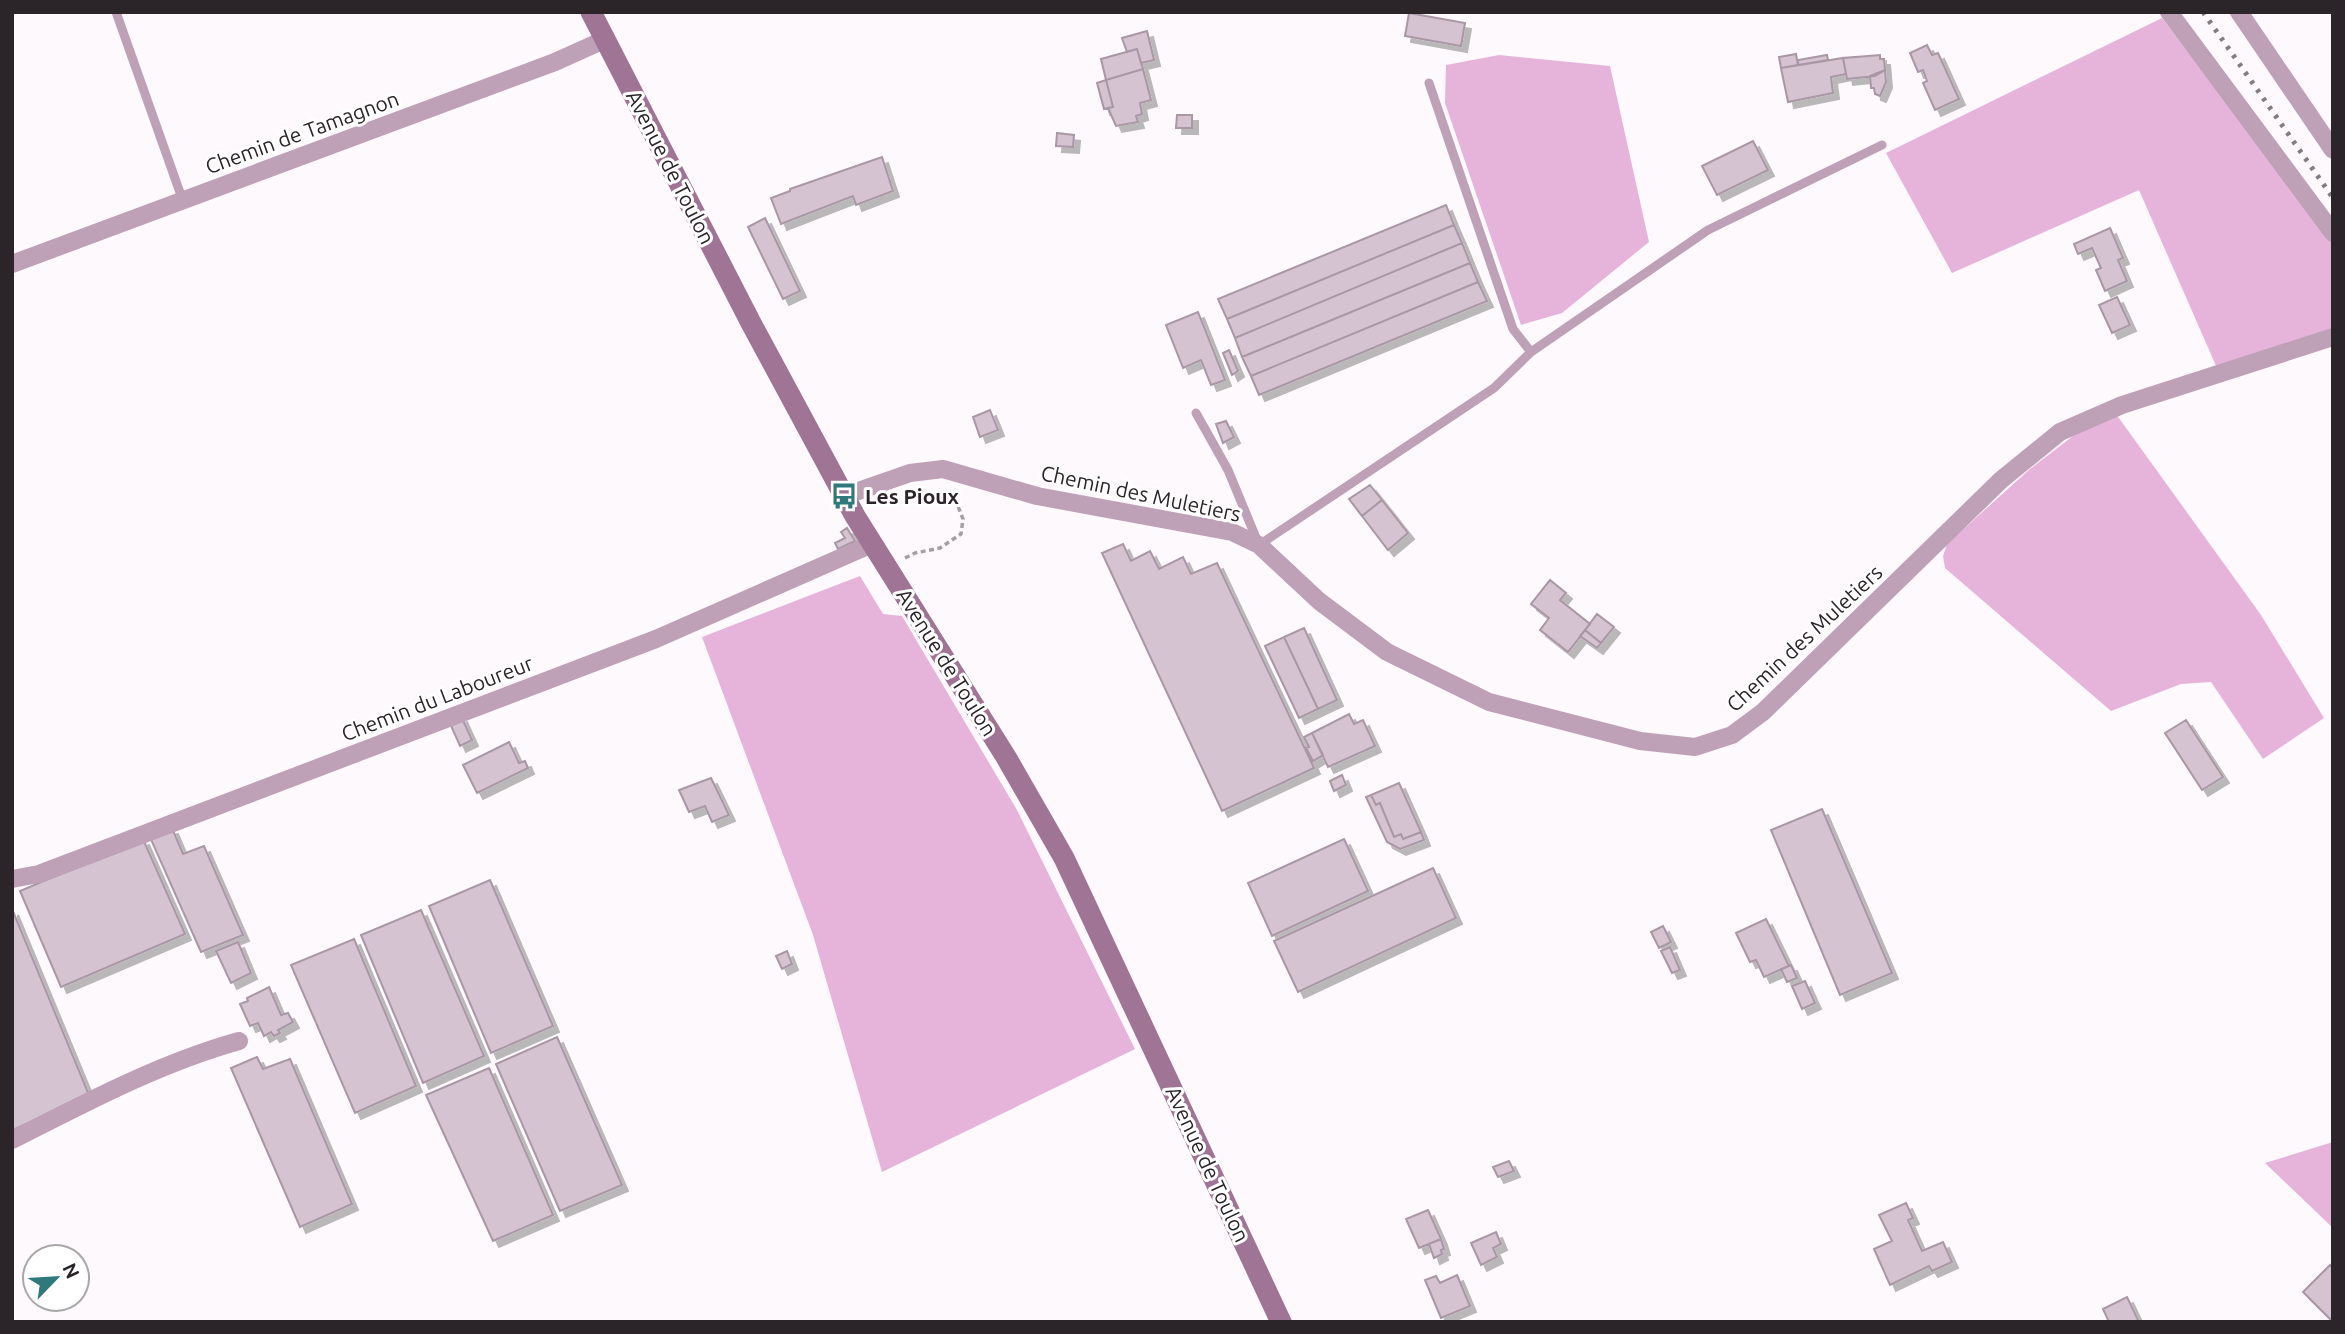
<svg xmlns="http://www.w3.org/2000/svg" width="2345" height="1334" viewBox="0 0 2345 1334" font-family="Ubuntu,sans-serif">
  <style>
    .green { fill: #e6b4db }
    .building { fill: #d5c3d1; stroke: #a997a5; stroke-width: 2; filter: url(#shadow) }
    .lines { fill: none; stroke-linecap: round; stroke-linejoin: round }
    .path { stroke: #a5a0a4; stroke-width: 3.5; stroke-dasharray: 5 3.5; stroke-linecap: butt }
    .lane { stroke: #bea0b7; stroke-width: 9 }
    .street { stroke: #bea0b7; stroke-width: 18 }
    .secondary { stroke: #9f7495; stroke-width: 21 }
    .rail { stroke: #827d81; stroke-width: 5; stroke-dasharray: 3.5 7; stroke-linecap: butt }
    .labels { text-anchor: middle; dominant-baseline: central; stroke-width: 6; stroke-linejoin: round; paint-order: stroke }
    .street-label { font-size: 21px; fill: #2b2429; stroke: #fff }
    .poi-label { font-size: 21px; font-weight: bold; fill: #2b2429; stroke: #fff; text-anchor: start }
  </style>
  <defs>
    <filter id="shadow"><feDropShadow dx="6" dy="6" stdDeviation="0" flood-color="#0004"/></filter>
  </defs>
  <rect width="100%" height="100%" fill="#fdf9fc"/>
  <!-- green -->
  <path class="green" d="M2162,18L2333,243V329L2217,368L2139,190L1952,273L1886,153Z
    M1499,55L1610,66L1649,242L1562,313L1521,325L1445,103L1446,65Z
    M2116,414L2261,615L2324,718L2263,759L2211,682L2181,684L2111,711L1945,568L1943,556L1947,544L2030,469L2073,436Z
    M860,576L883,614L902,616L1017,810L1135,1049L882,1172L813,935L702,637Z
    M2333,1142V1228L2265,1163Z"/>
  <!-- building -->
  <path class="building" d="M1409,13L1465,23L1461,46L1405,36Z
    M1147,31L1154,60L1141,63L1137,49L1127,52L1122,38Z
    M1927,45L1932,55L1938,53L1959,99L1935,110L1923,83L1927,81L1923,70L1918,72L1910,53Z
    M1137,49L1143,69L1106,80L1101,59Z
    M1796,54L1798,65L1781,68L1779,57Z
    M1827,55L1828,60L1798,65V60Z
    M1880,55V59H1884L1885,70L1875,76L1847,79L1843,58Z
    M1843,58L1846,74L1831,77L1833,93L1788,102L1781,68Z
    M1143,69L1151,100L1140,103L1142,114L1136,116L1138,122L1116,126L1108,108L1113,107L1106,80Z
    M1885,70L1886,82L1880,96L1875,94L1874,88H1871L1870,76Z
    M1106,80L1113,107L1104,109L1097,83Z
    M1177,115H1192V128H1176Z
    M1057,133L1074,135L1073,147L1056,146Z
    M1753,141L1768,170L1717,195L1702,166Z
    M882,157L893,191L856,205L853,196L781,224L771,198L790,191V189Z
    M1446,205L1454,225L1227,319L1218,299Z
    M765,218L800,291L783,299L748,227Z
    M1454,225L1462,243L1235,338L1227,319Z
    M2110,228L2123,258L2118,260L2127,281L2105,291L2096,270L2101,268L2092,248L2078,254L2074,244Z
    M1462,243L1470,263L1242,357L1235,338Z
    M1470,263L1478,282L1251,376L1242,357Z
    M1478,282L1487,301L1259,395L1251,376Z
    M2117,297L2130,325L2112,333L2099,305Z
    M1198,312L1225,380L1211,385L1201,360L1183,368L1166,325Z
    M1229,350L1238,371L1232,375L1223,353Z
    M990,410L998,430L980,437L973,417Z
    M1226,421L1234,437L1223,443L1216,424Z
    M1370,485L1382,500L1362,516L1349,499Z
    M1382,500L1408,533L1388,550L1362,516Z
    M847,528L855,541L838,549L835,543L845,538L841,532Z
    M1123,544L1131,561L1150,551L1159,569L1183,557L1191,574L1217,563L1314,768L1222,811L1102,553Z
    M1550,580L1566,593L1560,600L1590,624L1568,652L1540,630L1549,618L1531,604Z
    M1597,614L1614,627L1601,643L1585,630Z
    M1304,628L1337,700L1318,709L1284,637Z
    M1585,630L1601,643L1597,648L1580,636Z
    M1284,637L1318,709L1299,718L1265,646Z
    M1349,714L1354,724L1363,720L1375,746L1328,767L1312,733Z
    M461,716L472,740L460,746L449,721Z
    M2186,720L2223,777L2202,790L2165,733Z
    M1312,733L1323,755L1313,761L1306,748L1309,747L1304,737Z
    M509,742L519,763L525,761L528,768L477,793L463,765Z
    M1342,775L1346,785L1334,791L1330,781Z
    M711,778L729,815L712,822L705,806L689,812L679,790Z
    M1399,783L1421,832L1403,839L1401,834L1394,837L1380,803L1376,805L1371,795Z
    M1371,795L1376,805L1380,803L1394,837L1401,834L1403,839L1421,832L1424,840L1400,849L1387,842L1366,797Z
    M1822,809L1892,973L1840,995L1771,830Z
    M172,828L183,854L204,846L243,935L201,952L149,835Z
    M143,839L185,934L61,987L20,891Z
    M1344,839L1368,891L1272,936L1248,883Z
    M1433,868L1456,918L1298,992L1274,941Z
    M490,880L553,1026L491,1053L429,906Z
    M12,909L89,1095L13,1130L12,1128Z
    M421,910L484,1056L423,1083L361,935Z
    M1766,919L1789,966L1764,977L1756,960L1750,962L1736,933Z
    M1663,926L1671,942L1659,948L1651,932Z
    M354,939L416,1086L355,1113L291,965Z
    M238,942L251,973L231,983L216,951Z
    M1670,947L1680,970L1672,973L1661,951Z
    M787,951L792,964L782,969L776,956Z
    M1791,965L1797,978L1787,982L1781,969Z
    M1805,981L1815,1003L1802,1009L1792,986Z
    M269,987L281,1015L288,1013L293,1022L278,1030L280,1033L274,1036L271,1032L264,1036L258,1023L250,1026L240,1004L248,1001L247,998Z
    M557,1037L622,1185L560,1211L496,1064Z
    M257,1057L263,1069L290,1059L352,1204L300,1227L231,1068Z
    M489,1068L553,1215L493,1241L426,1095Z
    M1509,1161L1514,1171L1498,1177L1493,1167Z
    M1906,1203L1913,1218L1908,1220L1922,1251L1943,1242L1952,1262L1932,1271L1929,1266L1890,1285L1874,1249L1892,1241L1879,1215Z
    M1428,1210L1441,1239L1419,1248L1406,1219Z
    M1496,1232L1501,1244L1493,1248L1497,1257L1481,1265L1471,1243Z
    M1441,1239L1444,1249L1441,1250L1442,1254L1434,1258L1429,1244Z
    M2330,1265L2333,1268V1322L2303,1292Z
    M1457,1275L1470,1306L1441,1318L1425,1280L1436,1276L1440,1283Z
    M2127,1297L2139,1322H2109L2103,1309Z"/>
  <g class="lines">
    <!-- path -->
    <path class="path" d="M905,558L915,553L940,548L961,534L963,519L952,491"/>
    <!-- lane -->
    <path class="lane" d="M116,12L183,201
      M1429,83L1513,329L1531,352
      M1196,413L1228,470L1259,545L1494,388L1531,352L1708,230L1882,145"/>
    <!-- street -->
    <path class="street" d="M2169,12L2333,233
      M2239,12L2333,150
      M12,264L555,62L606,39
      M844,496L910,473L943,469L1037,496L1232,532L1259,545L1319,601L1387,652L1489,702L1640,741L1695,747L1732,735L1763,712L2001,480L2060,432L2122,405L2333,337
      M12,879L39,874L656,639L872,544
      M12,1140C85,1103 160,1063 239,1041"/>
    <!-- secondary -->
    <path class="secondary" d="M591,12L751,323L855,516L1006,757L1064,858L1281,1322"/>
    <!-- rail -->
    <path class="rail" d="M2203,12L2333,198"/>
  </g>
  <!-- icons -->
  <defs>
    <g id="bus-bare" transform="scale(2.1)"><path d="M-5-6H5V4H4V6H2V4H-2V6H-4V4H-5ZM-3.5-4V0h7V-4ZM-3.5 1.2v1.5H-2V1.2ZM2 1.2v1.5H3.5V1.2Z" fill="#2f797d" stroke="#fff" stroke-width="2.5" paint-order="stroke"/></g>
  </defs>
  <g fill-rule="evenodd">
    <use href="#bus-bare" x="844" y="496"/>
  </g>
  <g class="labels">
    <!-- street labels -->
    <g class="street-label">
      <text transform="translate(302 132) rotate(-20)">Chemin de Tamagnon</text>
      <text transform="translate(671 167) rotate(63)">Avenue de Toulon</text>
      <text transform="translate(1141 493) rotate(12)">Chemin des Muletiers</text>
      <text transform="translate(1804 638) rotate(-43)">Chemin des Muletiers</text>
      <text transform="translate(947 662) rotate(58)">Avenue de Toulon</text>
      <text transform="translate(437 698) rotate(-21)">Chemin du Laboureur</text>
      <text transform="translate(1208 1164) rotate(65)">Avenue de Toulon</text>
    </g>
    <!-- poi labels -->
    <g class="poi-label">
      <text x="865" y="496">Les Pioux</text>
    </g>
  </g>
  <!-- border -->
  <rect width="2345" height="1334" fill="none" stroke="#2b2429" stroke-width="28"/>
  <!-- north arrow -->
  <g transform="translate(56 1278) rotate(65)"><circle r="33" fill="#ffffff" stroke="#aaa7a9" stroke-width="2"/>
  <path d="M0-5L12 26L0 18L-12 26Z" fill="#2f797d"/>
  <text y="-10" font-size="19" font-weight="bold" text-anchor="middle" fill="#2b2429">N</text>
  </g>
</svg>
